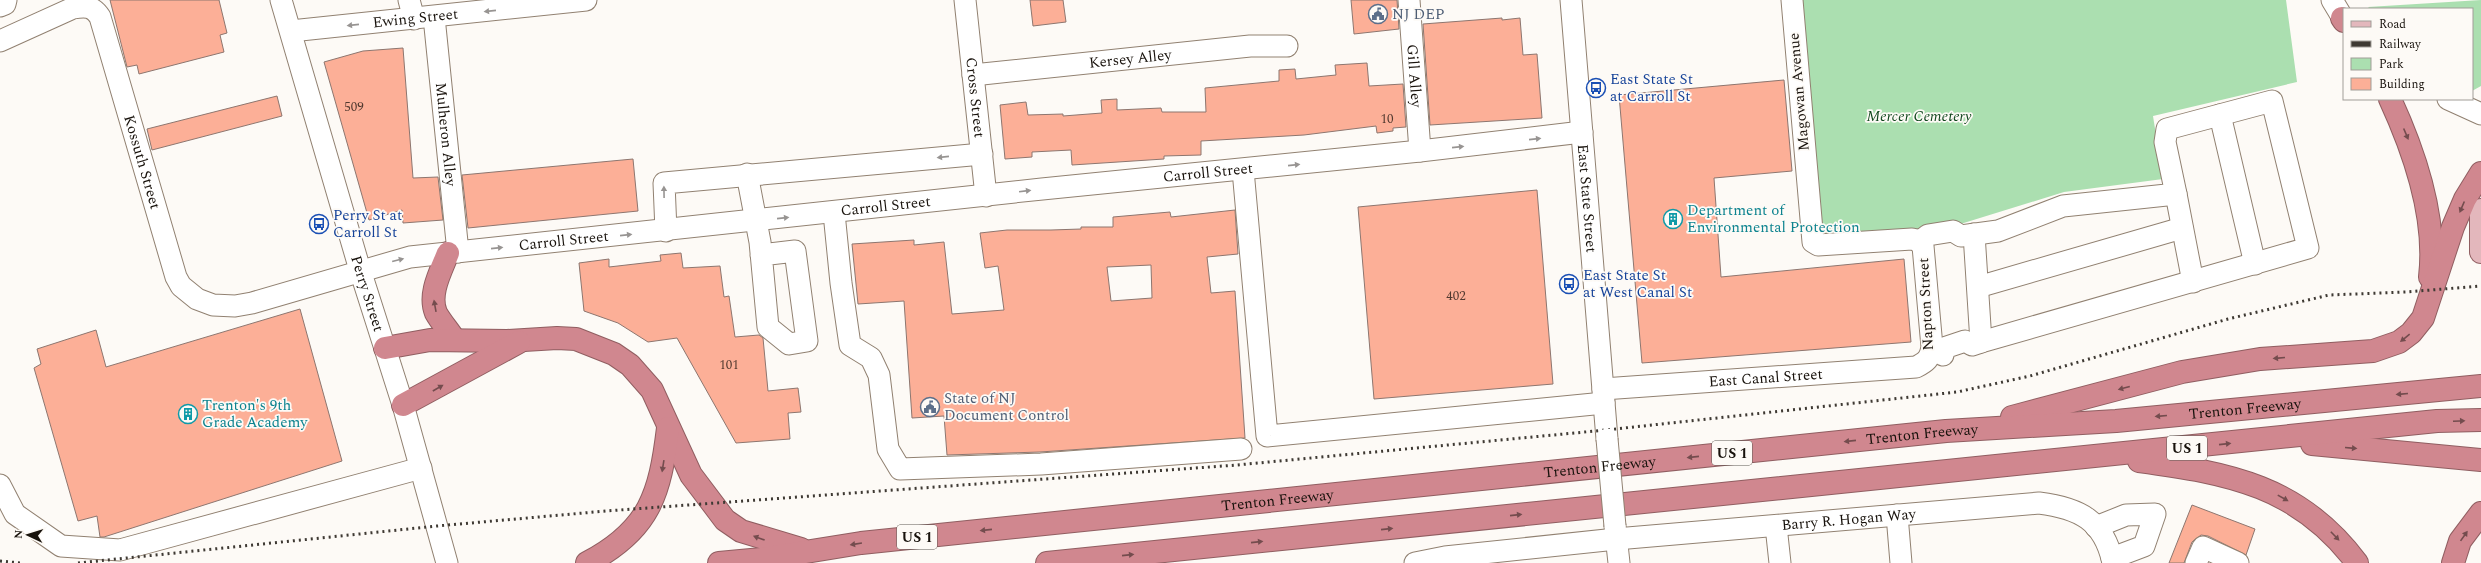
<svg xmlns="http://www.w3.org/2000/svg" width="2481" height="563" viewBox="0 0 2481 563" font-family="Spectral,serif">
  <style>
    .green { fill: #abdfb0 }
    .building { fill: #fcaf97; stroke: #8d766f; fill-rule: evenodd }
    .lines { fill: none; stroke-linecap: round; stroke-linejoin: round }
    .minor-casing { stroke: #918171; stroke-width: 23 }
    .major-casing { stroke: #905e61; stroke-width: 24 }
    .highway-casing { stroke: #905e61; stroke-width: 24 }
    .minor { stroke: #fff; stroke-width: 21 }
    .major { stroke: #e3b7bc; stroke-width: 22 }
    .highway { stroke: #d0878f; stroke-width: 22 }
    .rail { stroke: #3e3933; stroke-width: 3; stroke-dasharray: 2 4; stroke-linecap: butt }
    .minor-bridge-casing { stroke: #918171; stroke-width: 23; stroke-linecap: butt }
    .minor-bridge { stroke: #fff; stroke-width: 21 }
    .oneway { fill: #979492 }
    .oneway2 { fill: #744c4e }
    .labels { text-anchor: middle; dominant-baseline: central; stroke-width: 3.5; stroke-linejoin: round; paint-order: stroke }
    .number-label { font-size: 13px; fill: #51392f }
    .shield { fill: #fdfaf6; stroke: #5d5852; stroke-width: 1 }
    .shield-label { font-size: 14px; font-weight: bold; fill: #18120c }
    .service-label { font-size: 15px; fill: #4e5e75; stroke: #fdfaf6; text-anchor: start }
    .street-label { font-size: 15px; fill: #18120c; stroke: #fdfaf6 }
    .transit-label { font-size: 15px; fill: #164399; stroke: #fdfaf6; text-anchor: start }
    .park-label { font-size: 15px; font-style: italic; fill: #0f461c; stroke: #fdfaf6 }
    .culture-label { font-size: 15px; fill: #0d838f; stroke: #fdfaf6; text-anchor: start }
  </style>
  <rect width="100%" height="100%" fill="#fdfaf6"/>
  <!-- green -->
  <path class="green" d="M1792,0H2286L2297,82L2153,116L2163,179L2064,192L1912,239L1818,245Z
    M2481,0V86L2472,91V9H2370L2368,7Z"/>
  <!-- building -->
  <path class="building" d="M110,0H219L227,33L220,35L224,52L139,74L137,65L127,67Z
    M1030,0H1063L1066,22L1033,26Z
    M1351,0H1397L1399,29L1354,34Z
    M1502,18V20L1520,18L1523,55L1537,54L1542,118L1430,125L1423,24Z
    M403,48L413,178L438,177L443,220L403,223L402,210L369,220L324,62L363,51Z
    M1367,63L1369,86L1403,84L1406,127L1393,128V131L1377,133L1376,126L1304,135L1201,141V155L1164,156V159L1072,165L1071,150L1032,152V157L1005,159L1000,105L1026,102L1028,115L1063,114V116L1102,113L1101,100L1117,99V110L1161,108L1162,112H1206L1205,88L1279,81V70L1295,69L1296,79L1336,75L1335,65Z
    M1784,80L1792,171L1714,178L1721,277L1904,259L1911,342L1642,363L1619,95Z
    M277,96L282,116L152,150L147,129Z
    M633,159L638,211L468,228L462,175Z
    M1537,190L1553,384L1374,399L1358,207Z
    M1235,210L1238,254L1207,257L1211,293L1235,291L1245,438L1040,452L947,455L944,416L912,418L904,301L858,304L852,244L914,240V245L944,242L952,314L1004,310L998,266L985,268L980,233L1007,230H1051L1081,229V227H1113V217L1170,212L1171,217ZM1151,265L1152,298L1111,301L1107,267Z
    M681,253L683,268L720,266L724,297L729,296L735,337L759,335L763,338L768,391L798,388L801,412L788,413L790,439L736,443L677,338L648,342L618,323L584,311L579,263L609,259V267L661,261L660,255Z
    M300,309L342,461L104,537H100L97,516L78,521L34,368L41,364L37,349L96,330L106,367Z
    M2192,505L2255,529L2246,555L2208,536L2201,535L2192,542L2184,563H2169Z"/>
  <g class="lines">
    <!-- minor casing -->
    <g class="minor-casing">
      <g id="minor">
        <path id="s1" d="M281,0L360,270L403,405L447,563"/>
        <path d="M409,0L414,19"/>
        <path id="s2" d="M965,0L986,196"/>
        <path id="s3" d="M1409,0L1420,151"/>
        <path id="s4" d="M1571,0L1607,439"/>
        <path d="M2332,0L2344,20"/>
        <path d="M0,6L5,4L6,0"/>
        <path id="s5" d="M434,17L458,252"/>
        <path id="s6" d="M291,31L586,0"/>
        <path id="s7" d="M0,41L73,8C86,6 93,6 100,17L176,277L181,286L197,299L213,305L235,306L252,303L410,257L1042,189L1420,151L1582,132"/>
        <path id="s8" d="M973,75L1250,46H1287"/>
        <path d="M2448,99L2481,114"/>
        <path d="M2220,115L2255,264"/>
        <path d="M1243,170L1267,436L1604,403"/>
        <path d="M747,174L760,242L768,327L789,344L807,341L795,251L761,255"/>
        <path d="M2176,194L2193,282"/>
        <path d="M834,213L841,283L850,345L871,358L879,375L888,449L900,469L1041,464L1241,449"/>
        <path d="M666,231L664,183L982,154"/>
        <path d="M1974,234L1981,342"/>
        <path d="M1919,242L1928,235L1953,231L1961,236L1998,231L2063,206L2176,194L2165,142L2167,129L2272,101L2308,248L1981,342L1972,345L1965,341L1944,348L1943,355"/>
        <path d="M1978,287L2182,228"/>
        <path id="s9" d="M1603,389L1916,367C1926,362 1930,359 1932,347L1923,246L1917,240L1912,239L1818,245L1813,242L1792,0"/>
        <path d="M0,485L15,514L61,546L120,550L421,468"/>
        <path d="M1897,515L1901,563"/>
        <path d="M1615,526L1619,563"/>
        <path d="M1776,526L1780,563"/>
        <path d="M2096,527L2126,515L2155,514L2144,546L2112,558"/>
        <path id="s10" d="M1415,563L1445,557L1616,539L2039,503C2079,508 2104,520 2113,563"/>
        <path d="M2196,563L2203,547L2238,563"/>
      </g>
    </g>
    <!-- major casing -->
    <g class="major-casing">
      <path id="major" d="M2481,210V252"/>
    </g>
    <!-- highway casing -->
    <g class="highway-casing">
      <g id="highway">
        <path d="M2342,18L2344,21"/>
        <path d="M2390,99C2414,151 2437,218 2430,277"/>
        <path d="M448,253C441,271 428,294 436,313C441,322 449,331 454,339"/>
        <path d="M385,348L430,340L507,341L557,338L576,339L614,354L630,365L652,390L691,475L725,520L741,531L801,549"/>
        <path d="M403,405L519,342"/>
        <path d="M2012,417L2182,372L2260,359L2373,351L2399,342L2411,333L2423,318L2453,227L2465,199L2481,173"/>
        <path d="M2312,444L2481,460"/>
        <path d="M2139,461C2229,473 2300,486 2357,563"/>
        <path d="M587,563C650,530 660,494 668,428"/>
        <path id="s11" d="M719,563L762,559L861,543L1946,431L2116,421L2481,386"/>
        <path d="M1047,563L2437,421L2481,420"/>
        <path d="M2453,563L2460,541L2481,513"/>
      </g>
    </g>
    <!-- minor -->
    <use href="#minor" class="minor"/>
    <!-- major -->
    <use href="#major" class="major"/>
    <!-- highway -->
    <use href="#highway" class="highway"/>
    <!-- rail -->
    <path class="rail" d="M0,561L21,563
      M78,563L437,526L606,511L1237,465L1606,430L1957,392L2030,376L2228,319L2329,295L2406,292L2481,286"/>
    <!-- minor-bridge casing -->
    <g class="minor-bridge-casing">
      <path id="minor-bridge" d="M1607,439L1615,526"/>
    </g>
    <!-- minor-bridge -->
    <use href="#minor-bridge" class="minor-bridge"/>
  </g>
  <!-- one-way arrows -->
  <defs><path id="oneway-solid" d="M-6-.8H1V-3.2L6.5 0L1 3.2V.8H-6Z"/></defs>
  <g class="oneway">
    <use href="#oneway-solid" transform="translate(490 11) rotate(174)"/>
    <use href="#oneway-solid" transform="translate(353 25) rotate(174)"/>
    <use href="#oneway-solid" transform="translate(1535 139) rotate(-6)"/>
    <use href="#oneway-solid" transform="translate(1458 147) rotate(-6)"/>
    <use href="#oneway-solid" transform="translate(943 157) rotate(174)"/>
    <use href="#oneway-solid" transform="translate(1294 165) rotate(-6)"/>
    <use href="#oneway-solid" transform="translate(1025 191) rotate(-7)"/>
    <use href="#oneway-solid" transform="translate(664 192) rotate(-91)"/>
    <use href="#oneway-solid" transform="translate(783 218) rotate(-6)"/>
    <use href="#oneway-solid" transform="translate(626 235) rotate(-6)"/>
    <use href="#oneway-solid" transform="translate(497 248) rotate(-6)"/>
    <use href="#oneway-solid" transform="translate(398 260) rotate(-14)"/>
  </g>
  <g class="oneway2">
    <use href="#oneway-solid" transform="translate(2406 134) rotate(67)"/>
    <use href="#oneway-solid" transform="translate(2462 207) rotate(113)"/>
    <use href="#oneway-solid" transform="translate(435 306) rotate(-100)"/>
    <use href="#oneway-solid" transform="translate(2405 338) rotate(141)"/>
    <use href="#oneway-solid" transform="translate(2279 358) rotate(175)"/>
    <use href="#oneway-solid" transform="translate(438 388) rotate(-30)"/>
    <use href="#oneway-solid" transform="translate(2124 388) rotate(165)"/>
    <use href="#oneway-solid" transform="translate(2402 394) rotate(175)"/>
    <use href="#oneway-solid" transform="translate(2161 416) rotate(175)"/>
    <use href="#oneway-solid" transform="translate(2459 421) rotate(-2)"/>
    <use href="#oneway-solid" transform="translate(1850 441) rotate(174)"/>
    <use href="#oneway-solid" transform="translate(2225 444) rotate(-6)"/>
    <use href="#oneway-solid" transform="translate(2351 448) rotate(5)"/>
    <use href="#oneway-solid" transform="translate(1693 457) rotate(174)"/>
    <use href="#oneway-solid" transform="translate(663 466) rotate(99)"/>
    <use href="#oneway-solid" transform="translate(2283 498) rotate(29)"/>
    <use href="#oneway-solid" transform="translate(1516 515) rotate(-6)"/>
    <use href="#oneway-solid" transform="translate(1387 529) rotate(-6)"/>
    <use href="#oneway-solid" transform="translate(986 530) rotate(174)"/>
    <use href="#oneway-solid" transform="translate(2335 536) rotate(46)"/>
    <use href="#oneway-solid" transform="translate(2464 536) rotate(-55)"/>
    <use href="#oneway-solid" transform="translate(759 538) rotate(-160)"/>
    <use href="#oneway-solid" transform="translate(1257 542) rotate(-6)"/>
    <use href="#oneway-solid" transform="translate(856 544) rotate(171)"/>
    <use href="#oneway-solid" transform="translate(1128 555) rotate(-6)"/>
  </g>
  <!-- icons -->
  <defs>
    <g id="civic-ring" transform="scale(1)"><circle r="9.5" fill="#fdfaf6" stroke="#5c6f8a" stroke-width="1.5"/><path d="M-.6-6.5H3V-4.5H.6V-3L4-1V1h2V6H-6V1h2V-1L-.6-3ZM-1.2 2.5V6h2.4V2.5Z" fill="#5c6f8a"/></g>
    <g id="bus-ring" transform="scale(1)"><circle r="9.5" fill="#fdfaf6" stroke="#1a4fb4" stroke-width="1.5"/><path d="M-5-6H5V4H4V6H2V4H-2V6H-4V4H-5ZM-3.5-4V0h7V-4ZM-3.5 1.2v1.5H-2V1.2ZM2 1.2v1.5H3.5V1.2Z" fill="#1a4fb4"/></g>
    <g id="building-ring" transform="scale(1)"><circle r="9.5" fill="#fdfaf6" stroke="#0f9aa8" stroke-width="1.5"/><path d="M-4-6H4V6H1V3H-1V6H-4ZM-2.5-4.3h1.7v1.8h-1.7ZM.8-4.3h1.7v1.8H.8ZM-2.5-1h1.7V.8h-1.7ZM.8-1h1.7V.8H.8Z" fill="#0f9aa8"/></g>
  </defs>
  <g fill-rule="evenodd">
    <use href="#civic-ring" x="1378" y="14"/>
    <use href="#bus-ring" x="1596" y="88"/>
    <use href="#building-ring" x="1673" y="219"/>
    <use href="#bus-ring" x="319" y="224"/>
    <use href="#bus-ring" x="1569" y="284"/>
    <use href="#civic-ring" x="930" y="407"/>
    <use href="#building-ring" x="188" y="414"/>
  </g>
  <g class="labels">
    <!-- number labels -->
    <g class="number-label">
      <text x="354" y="107">509</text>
      <text x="1387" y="119">10</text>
      <text x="1456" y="296">402</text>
      <text x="729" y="365">101</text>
    </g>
    <!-- shield labels -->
    <g class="shield">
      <rect x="2167" y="436" width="40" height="24" rx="3"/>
      <rect x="1712" y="441" width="40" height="24" rx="3"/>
      <rect x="897" y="525" width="40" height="24" rx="3"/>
    </g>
    <g class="shield-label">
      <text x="2187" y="448">US 1</text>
      <text x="1732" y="453">US 1</text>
      <text x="917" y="537">US 1</text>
    </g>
    <!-- service labels -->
    <g class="service-label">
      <text x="1392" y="14">NJ DEP</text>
      <text x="944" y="398">State of NJ<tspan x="944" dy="17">Document Control</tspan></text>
    </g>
    <!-- street labels -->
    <g class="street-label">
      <text stroke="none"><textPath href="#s6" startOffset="125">Ewing Street</textPath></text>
      <text stroke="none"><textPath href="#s8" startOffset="158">Kersey Alley</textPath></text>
      <text stroke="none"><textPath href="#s3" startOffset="76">Gill Alley</textPath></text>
      <text transform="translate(1799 92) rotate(-95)">Magowan Avenue</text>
      <text stroke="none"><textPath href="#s2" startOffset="98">Cross Street</textPath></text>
      <text stroke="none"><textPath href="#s5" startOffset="118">Mulheron Alley</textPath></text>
      <text stroke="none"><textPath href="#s7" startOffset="262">Kossuth Street</textPath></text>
      <text stroke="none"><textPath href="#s7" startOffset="1436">Carroll Street</textPath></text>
      <text stroke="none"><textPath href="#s4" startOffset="199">East State Street</textPath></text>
      <text stroke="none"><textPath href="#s7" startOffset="1112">Carroll Street</textPath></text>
      <text stroke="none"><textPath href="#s7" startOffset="788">Carroll Street</textPath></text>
      <text stroke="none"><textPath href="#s1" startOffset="306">Perry Street</textPath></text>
      <text transform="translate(1926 304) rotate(-93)">Napton Street</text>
      <text stroke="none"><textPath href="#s9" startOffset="163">East Canal Street</textPath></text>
      <text stroke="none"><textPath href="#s11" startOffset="1534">Trenton Freeway</textPath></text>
      <text stroke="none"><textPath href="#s11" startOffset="1210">Trenton Freeway</textPath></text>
      <text stroke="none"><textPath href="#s11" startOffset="886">Trenton Freeway</textPath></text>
      <text stroke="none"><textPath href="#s11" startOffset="562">Trenton Freeway</textPath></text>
      <text stroke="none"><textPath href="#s10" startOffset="436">Barry R. Hogan Way</textPath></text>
    </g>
    <!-- transit labels -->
    <g class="transit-label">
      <text x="1610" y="79">East State St<tspan x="1610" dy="17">at Carroll St</tspan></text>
      <text x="333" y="215">Perry St at<tspan x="333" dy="17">Carroll St</tspan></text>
      <text x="1583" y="275">East State St<tspan x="1583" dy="17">at West Canal St</tspan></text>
    </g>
    <!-- park labels -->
    <g class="park-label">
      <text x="1919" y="116">Mercer Cemetery</text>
    </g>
    <!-- culture labels -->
    <g class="culture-label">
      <text x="1687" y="210">Department of<tspan x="1687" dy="17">Environmental Protection</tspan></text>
      <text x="202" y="405">Trenton's 9th<tspan x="202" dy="17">Grade Academy</tspan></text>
    </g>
  </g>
  <!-- legend -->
  <rect x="2343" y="8" width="130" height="92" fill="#fdfaf6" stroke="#a19d98"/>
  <rect x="2351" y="21" width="20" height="6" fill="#e3b7bc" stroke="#a19d98"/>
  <text x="2379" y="28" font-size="12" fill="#18120c">Road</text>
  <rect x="2351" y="41" width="20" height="6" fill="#3e3933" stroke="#a19d98"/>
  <text x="2379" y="48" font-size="12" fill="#18120c">Railway</text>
  <rect x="2351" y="58" width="20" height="12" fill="#abdfb0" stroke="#a19d98"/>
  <text x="2379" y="68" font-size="12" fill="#18120c">Park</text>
  <rect x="2351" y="78" width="20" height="12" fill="#fcaf97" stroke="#a19d98"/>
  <text x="2379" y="88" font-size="12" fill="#18120c">Building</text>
  <!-- north arrow -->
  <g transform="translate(28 535) rotate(274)" stroke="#fdfaf6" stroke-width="3" paint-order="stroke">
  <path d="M0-3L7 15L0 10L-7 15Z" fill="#18120c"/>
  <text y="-6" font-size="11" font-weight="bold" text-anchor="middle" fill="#18120c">N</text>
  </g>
</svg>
